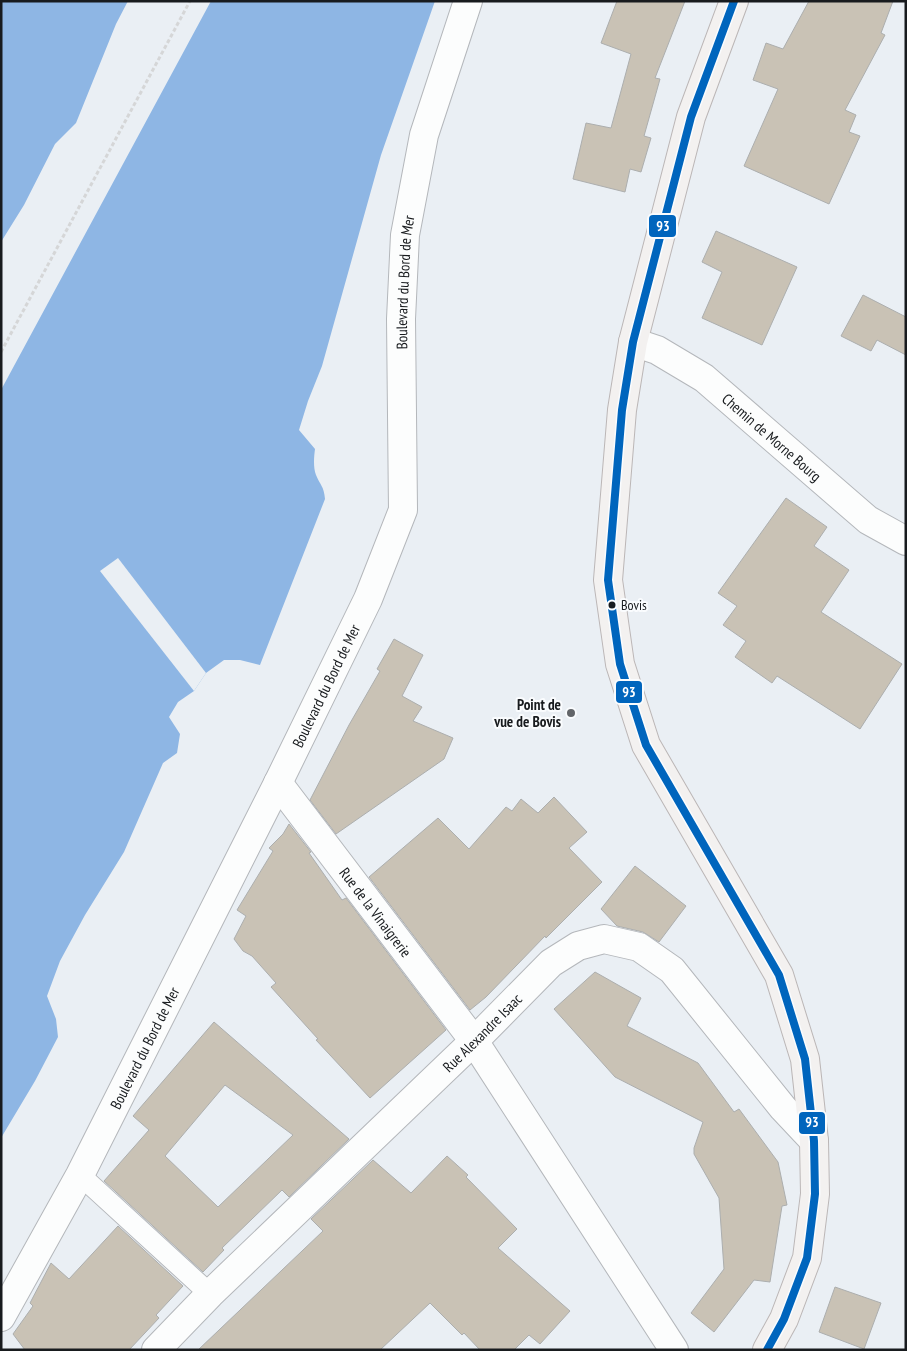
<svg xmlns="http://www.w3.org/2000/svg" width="907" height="1351" viewBox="0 0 907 1351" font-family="'PT Sans Narrow',sans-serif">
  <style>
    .water { fill: #8eb6e4 }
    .pier { fill: #eaeff4 }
    .building { fill: #c9c2b5; stroke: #acaeae; fill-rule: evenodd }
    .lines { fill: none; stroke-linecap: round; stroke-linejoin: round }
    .lane-casing { stroke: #b4b7bb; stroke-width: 22 }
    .street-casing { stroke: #b4b7bb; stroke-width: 30 }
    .primary-casing { stroke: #bbb6b6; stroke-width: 30 }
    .path { stroke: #d5d6d7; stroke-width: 3; stroke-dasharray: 4 2.5; stroke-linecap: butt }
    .lane { stroke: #fcfdfd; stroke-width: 20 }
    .street { stroke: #fcfdfd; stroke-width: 28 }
    .primary { stroke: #f3f1f0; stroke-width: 28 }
    .bus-1-casing { stroke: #fafcfe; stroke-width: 11 }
    .bus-1 { stroke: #0065bd; stroke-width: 8 }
    .bus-dot { fill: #181b1e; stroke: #fafcfe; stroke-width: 2 }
    .poi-dot { fill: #626569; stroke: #fafcfe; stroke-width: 2 }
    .labels { text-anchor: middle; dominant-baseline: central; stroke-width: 4; stroke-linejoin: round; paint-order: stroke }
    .bus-label { font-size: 14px; fill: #181b1e; stroke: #fafcfe; text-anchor: start }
    .street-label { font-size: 15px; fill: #181b1e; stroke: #fafcfe }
    .poi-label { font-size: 15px; font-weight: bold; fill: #181b1e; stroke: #fafcfe; text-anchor: end }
    .line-badge { stroke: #fafcfe; stroke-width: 2 }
    .badge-label { font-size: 14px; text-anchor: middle; font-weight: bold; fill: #fff }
  </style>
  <rect width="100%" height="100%" fill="#eaeff4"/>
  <!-- water -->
  <path class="water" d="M1,1H128L116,24L76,123L55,144L24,205L1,242Z
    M211,1H435L381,155L322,366L308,401L299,430L315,449C314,457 313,467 316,475C320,485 324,486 325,499L260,665L240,660H224L206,673L194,691L178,702L169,717L180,734L177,753L163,763L124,852L85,915L60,961L47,996L56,1019L58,1037L35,1081L1,1138V390Z"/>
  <!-- pier -->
  <path class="pier" d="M118,558L206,673L194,691L100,571Z"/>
  <!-- building -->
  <path class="building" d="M617,1H685L655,78L660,79L644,136L651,138L641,172L630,169L625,192L573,179L586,123L611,128L631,54L601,43Z
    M809,1H893L881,33L885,35L845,110L856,115L849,132L860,136L829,204L744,166L778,89L753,80L766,43L783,49Z
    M716,231L797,267L762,345L702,318L722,272L702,262Z
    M863,295L906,317V355L877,340L871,351L841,336Z
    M786,498L827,527L814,546L849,570L821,612L902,664L860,729L777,676L772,683L735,657L746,641L723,625L737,606L718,593Z
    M394,639L423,655L402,696L422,707L413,721L453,738L444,759L336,834L310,800L349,725L380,671L377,669Z
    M554,797L587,832L569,848L602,882L546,938L545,936L486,997L470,1010L369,877L438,818L469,849L506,807L512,811L521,799L538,813Z
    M289,824L311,852L309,853L342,900L346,898L446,1030L370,1098L316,1040L318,1039L271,987L276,983L252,956L243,951L234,939L246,916L237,910L273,851L269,848L283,834Z
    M635,866L686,906L659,942L643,932L617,926L601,909Z
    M595,972L641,998L627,1026L698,1063L734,1112L739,1109L778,1162L787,1205L782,1206L770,1282L754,1280L714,1332L691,1313L724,1269L719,1198L694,1154V1148L703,1122L615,1077L554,1009Z
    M214,1022L349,1139L289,1197L282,1190L222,1248L224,1250L203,1272L104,1181L149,1130L133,1116ZM225,1085L293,1135L218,1207L165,1156Z
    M447,1156L468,1175L466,1177L517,1229L498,1248L570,1311L540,1344L529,1335L514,1350H480L464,1333L462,1335L430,1303L380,1350H198L323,1231L311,1219L373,1160L411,1193Z
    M118,1226L183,1286L156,1315L159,1318L129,1350H25L13,1334L33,1306L30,1303L51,1263L69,1279Z
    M835,1287L881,1303L864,1349L819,1332Z"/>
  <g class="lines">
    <!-- lane casing -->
    <g class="lane-casing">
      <path id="lane" d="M80,1175L210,1294"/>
    </g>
    <!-- street casing -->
    <g class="street-casing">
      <g id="street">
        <path id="s1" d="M633,342L657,350L704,378L868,520L906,541"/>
        <path id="s2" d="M278,783L474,1041L674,1350"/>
        <path id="s3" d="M1,1317L80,1175L278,783L368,599L403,510L401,319L405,235L424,135L468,1"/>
        <path id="s4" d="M156,1350L210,1294L474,1041L551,963L578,946L604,939L639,947L672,970L783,1108L814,1141"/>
      </g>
    </g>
    <!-- primary casing -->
    <g class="primary-casing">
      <path id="primary" d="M734,1L691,117L633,342L622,410L608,580L620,664L646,745L779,975L805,1059L814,1141L815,1194L807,1258L784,1319L767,1350"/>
    </g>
    <!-- path -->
    <path class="path" d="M1,352L190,1"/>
    <!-- lane -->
    <use href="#lane" class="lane"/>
    <!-- street -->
    <use href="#street" class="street"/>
    <!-- primary -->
    <use href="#primary" class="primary"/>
    <!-- bus-1 casing -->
    <g class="bus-1-casing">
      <path id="bus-1" d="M734,1L691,117L633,342L622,410L608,580L620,664L646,745L779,975L805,1059L814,1141L815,1194L807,1258L784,1319L767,1350"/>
    </g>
    <!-- bus-1 -->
    <use href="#bus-1" class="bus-1"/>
  </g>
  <!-- markers -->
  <circle class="bus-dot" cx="612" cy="605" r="4.5"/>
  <circle class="poi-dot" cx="571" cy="713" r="5"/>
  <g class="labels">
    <!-- bus labels -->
    <g class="bus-label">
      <text x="621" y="605">Bovis</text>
    </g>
    <!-- street labels -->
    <g class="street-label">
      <text stroke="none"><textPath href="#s3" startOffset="1130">Boulevard du Bord de Mer</textPath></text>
      <text stroke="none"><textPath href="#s1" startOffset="170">Chemin de Morne Bourg</textPath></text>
      <text stroke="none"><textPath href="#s3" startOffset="710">Boulevard du Bord de Mer</textPath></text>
      <text stroke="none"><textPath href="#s2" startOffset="162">Rue de la Vinaigrerie</textPath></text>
      <text stroke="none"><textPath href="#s4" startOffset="455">Rue Alexandre Isaac</textPath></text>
      <text stroke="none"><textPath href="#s3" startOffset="305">Boulevard du Bord de Mer</textPath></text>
    </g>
    <!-- poi labels -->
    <g class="poi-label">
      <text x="561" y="704">Point de<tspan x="561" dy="17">vue de Bovis</tspan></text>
    </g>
  </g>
  <g class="line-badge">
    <rect x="648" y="214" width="29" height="24" rx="5" fill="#0065bd"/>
    <rect x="615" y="680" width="28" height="24" rx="5" fill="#0065bd"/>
    <rect x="798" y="1111" width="28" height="24" rx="5" fill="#0065bd"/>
  </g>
  <g class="badge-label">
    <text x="663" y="231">93</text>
    <text x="629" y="697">93</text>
    <text x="812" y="1127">93</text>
  </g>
  <!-- border -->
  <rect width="907" height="1351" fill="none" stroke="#181b1e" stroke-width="5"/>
</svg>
